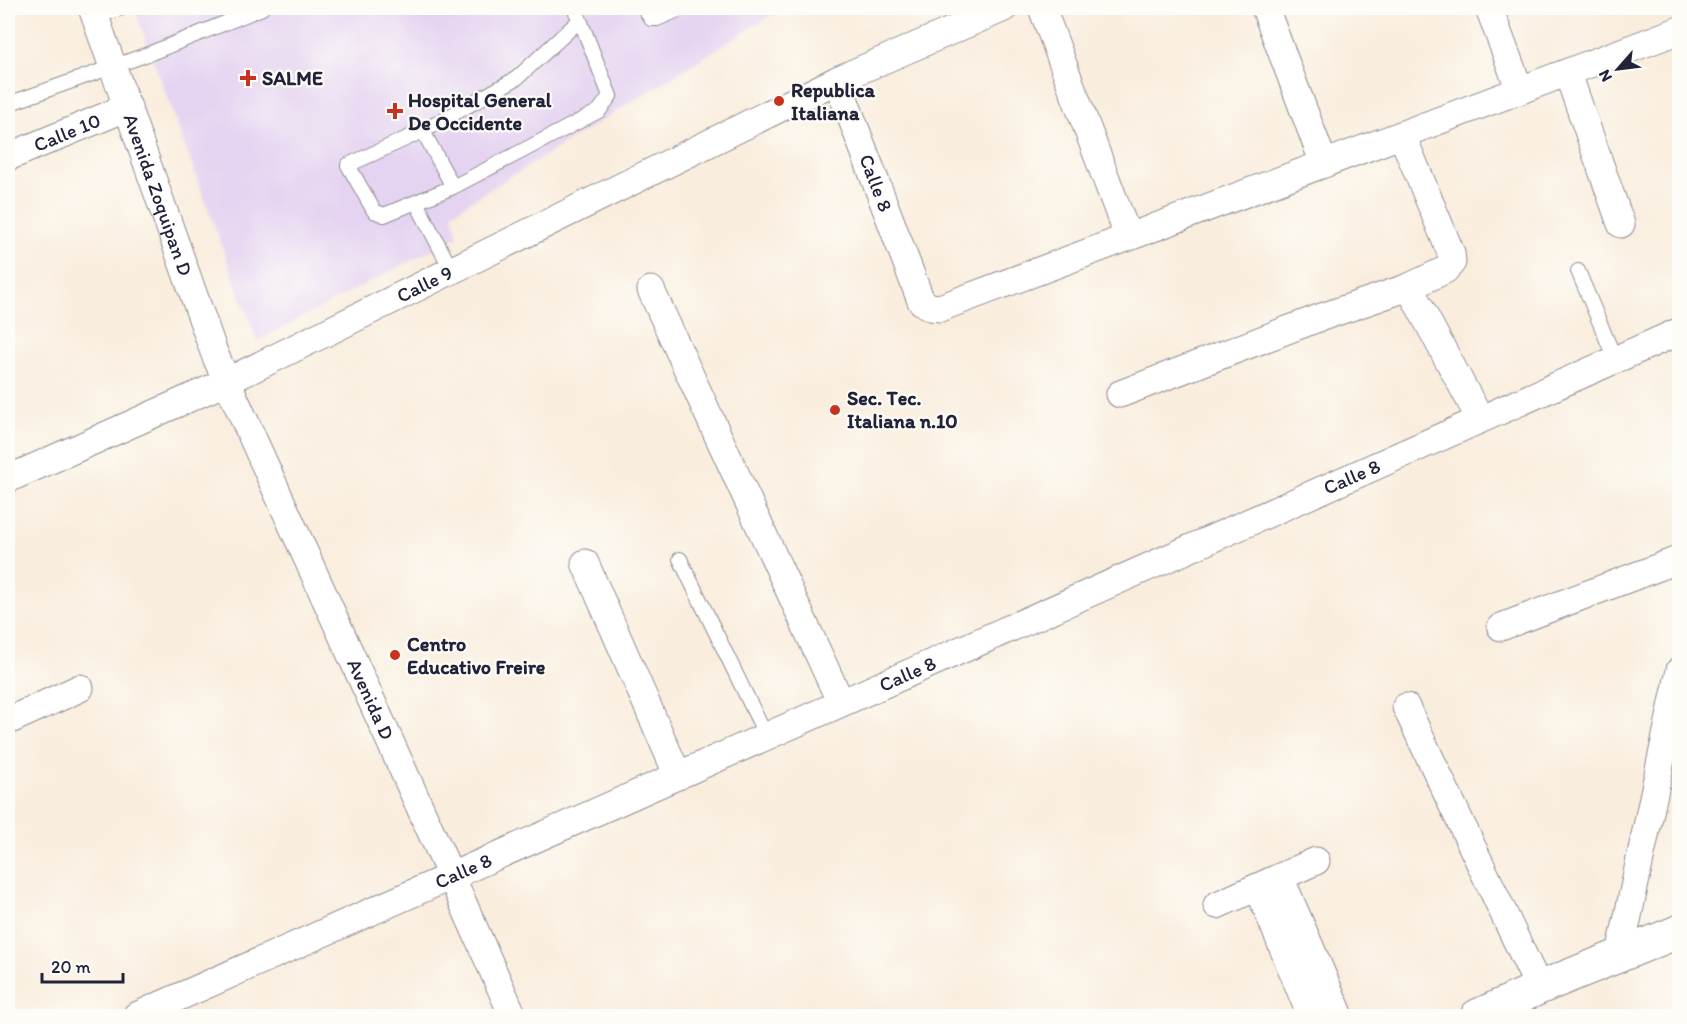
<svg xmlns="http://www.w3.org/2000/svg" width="1687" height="1024" viewBox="0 0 1687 1024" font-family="Itim,sans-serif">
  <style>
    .built { fill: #e4d3f1 }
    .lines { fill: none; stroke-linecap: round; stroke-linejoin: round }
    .service-casing { stroke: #8e888c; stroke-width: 16 }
    .minor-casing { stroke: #8e888c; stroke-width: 29 }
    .tertiary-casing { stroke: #8e888c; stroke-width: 35 }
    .service { stroke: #fff; stroke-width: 14 }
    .minor { stroke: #fff; stroke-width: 27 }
    .tertiary { stroke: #fff; stroke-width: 33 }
    .poi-dot { fill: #c8321e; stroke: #fdfcf7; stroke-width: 2 }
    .labels { text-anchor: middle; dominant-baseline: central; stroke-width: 4.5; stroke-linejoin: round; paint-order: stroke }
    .poi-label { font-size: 20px; font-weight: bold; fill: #22223b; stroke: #fdfcf7; text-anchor: start }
    .street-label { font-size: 20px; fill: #22223b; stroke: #fdfcf7 }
  </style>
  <rect width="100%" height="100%" fill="#fdfcf7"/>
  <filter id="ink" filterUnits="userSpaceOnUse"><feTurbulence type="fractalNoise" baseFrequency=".0167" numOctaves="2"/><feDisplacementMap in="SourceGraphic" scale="12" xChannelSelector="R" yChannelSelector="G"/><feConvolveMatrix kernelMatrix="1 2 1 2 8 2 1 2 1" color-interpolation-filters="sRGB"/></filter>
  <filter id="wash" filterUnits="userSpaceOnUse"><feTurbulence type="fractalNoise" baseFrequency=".008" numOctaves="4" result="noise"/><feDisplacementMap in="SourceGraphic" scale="24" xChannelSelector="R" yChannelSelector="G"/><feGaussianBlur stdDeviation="1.35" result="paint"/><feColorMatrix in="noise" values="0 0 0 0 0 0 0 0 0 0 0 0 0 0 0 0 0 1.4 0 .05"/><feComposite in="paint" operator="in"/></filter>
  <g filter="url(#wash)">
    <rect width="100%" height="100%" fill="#f9eddd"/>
    <!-- built -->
    <path class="built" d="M134,8H783L452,213L458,236L257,341Z"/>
  </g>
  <g filter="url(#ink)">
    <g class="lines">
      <!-- service casing -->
      <g class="service-casing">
        <path id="service" d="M574,8L580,20L517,78L423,131L348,165L374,211L384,215L453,187L599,111L610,96L580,20
          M644,8L651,19H657L683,8
          M95,17L122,8
          M8,104L151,53L262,8
          M423,131L453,187
          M416,202L452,271
          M1578,271L1615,359
          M680,559L766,736"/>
      </g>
      <!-- minor casing -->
      <g class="minor-casing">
        <g id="minor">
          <path id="s1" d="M92,8L215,355L451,876L513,1016"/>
          <path d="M1042,8L1128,237"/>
          <path d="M1265,8L1324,164"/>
          <path d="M1489,8L1520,91"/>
          <path d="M1568,74L1621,224"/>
          <path id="s2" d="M837,80L921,301L930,307L940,308L1680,30"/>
          <path id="s3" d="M8,157L128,107"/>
          <path d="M1409,287L1480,419"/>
          <path d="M651,290L841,703"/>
          <path d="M1120,394L1316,319L1409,287L1445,270L1452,262L1451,253L1402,135"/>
          <path id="s4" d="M8,479L230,380L837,80L1004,8"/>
          <path d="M585,563L678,776"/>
          <path d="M1501,627L1680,559"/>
          <path d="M1406,707L1539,988"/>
          <path d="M8,721L80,688"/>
          <path d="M1280,877L1340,1016"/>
          <path d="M1258,887L1311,1016"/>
          <path d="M1217,905L1316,861"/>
          <path d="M1620,954L1680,670"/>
          <path id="s5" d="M136,1016L1680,331"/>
        </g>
      </g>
      <!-- tertiary casing -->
      <g class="tertiary-casing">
        <path id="tertiary" d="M1477,1016L1539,988L1680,931"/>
      </g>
      <!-- service -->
      <use href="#service" class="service"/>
      <!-- minor -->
      <use href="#minor" class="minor"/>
      <!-- tertiary -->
      <use href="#tertiary" class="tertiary"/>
    </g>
  </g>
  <!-- markers -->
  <g class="poi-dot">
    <path d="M245 69h6v6h6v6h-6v6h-6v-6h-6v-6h6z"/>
    <circle cx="779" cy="101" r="6"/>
    <path d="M392 102h6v6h6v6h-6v6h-6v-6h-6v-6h6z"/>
    <circle cx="835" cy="410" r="6"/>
    <circle cx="395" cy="655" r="6"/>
  </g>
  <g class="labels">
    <!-- poi labels -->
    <g class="poi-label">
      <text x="262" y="78">SALME</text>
      <text x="791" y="90">Republica<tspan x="791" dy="23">Italiana</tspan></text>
      <text x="408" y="100">Hospital General<tspan x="408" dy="23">De Occidente</tspan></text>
      <text x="847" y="398">Sec. Tec.<tspan x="847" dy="23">Italiana n.10</tspan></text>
      <text x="407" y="644">Centro<tspan x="407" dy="23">Educativo Freire</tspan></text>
    </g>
    <!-- street labels -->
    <g class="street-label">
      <text stroke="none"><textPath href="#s3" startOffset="64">Calle 10</textPath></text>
      <text stroke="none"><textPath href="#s2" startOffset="110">Calle 8</textPath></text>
      <text stroke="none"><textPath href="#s1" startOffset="198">Avenida Zoquipan D</textPath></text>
      <text stroke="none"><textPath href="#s4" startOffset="460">Calle 9</textPath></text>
      <text stroke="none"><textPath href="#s5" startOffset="1330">Calle 8</textPath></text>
      <text stroke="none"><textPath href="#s5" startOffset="844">Calle 8</textPath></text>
      <text stroke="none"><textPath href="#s1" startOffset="746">Avenida D</textPath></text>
      <text stroke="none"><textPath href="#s5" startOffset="358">Calle 8</textPath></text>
    </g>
  </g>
  <!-- margin -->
  <rect width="1687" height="1024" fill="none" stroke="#fdfcf7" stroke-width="30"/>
  <!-- north arrow -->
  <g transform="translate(1618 69) rotate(242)" stroke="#fdfcf7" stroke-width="4.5" paint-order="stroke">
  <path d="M0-4.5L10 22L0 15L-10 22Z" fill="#22223b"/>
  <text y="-9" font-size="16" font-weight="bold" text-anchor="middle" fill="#22223b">N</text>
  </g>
  <!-- scale -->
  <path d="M42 973v9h81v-9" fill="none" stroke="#22223b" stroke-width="3"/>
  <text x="51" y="973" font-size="18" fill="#22223b" stroke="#fdfcf7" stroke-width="4.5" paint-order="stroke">20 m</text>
</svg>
